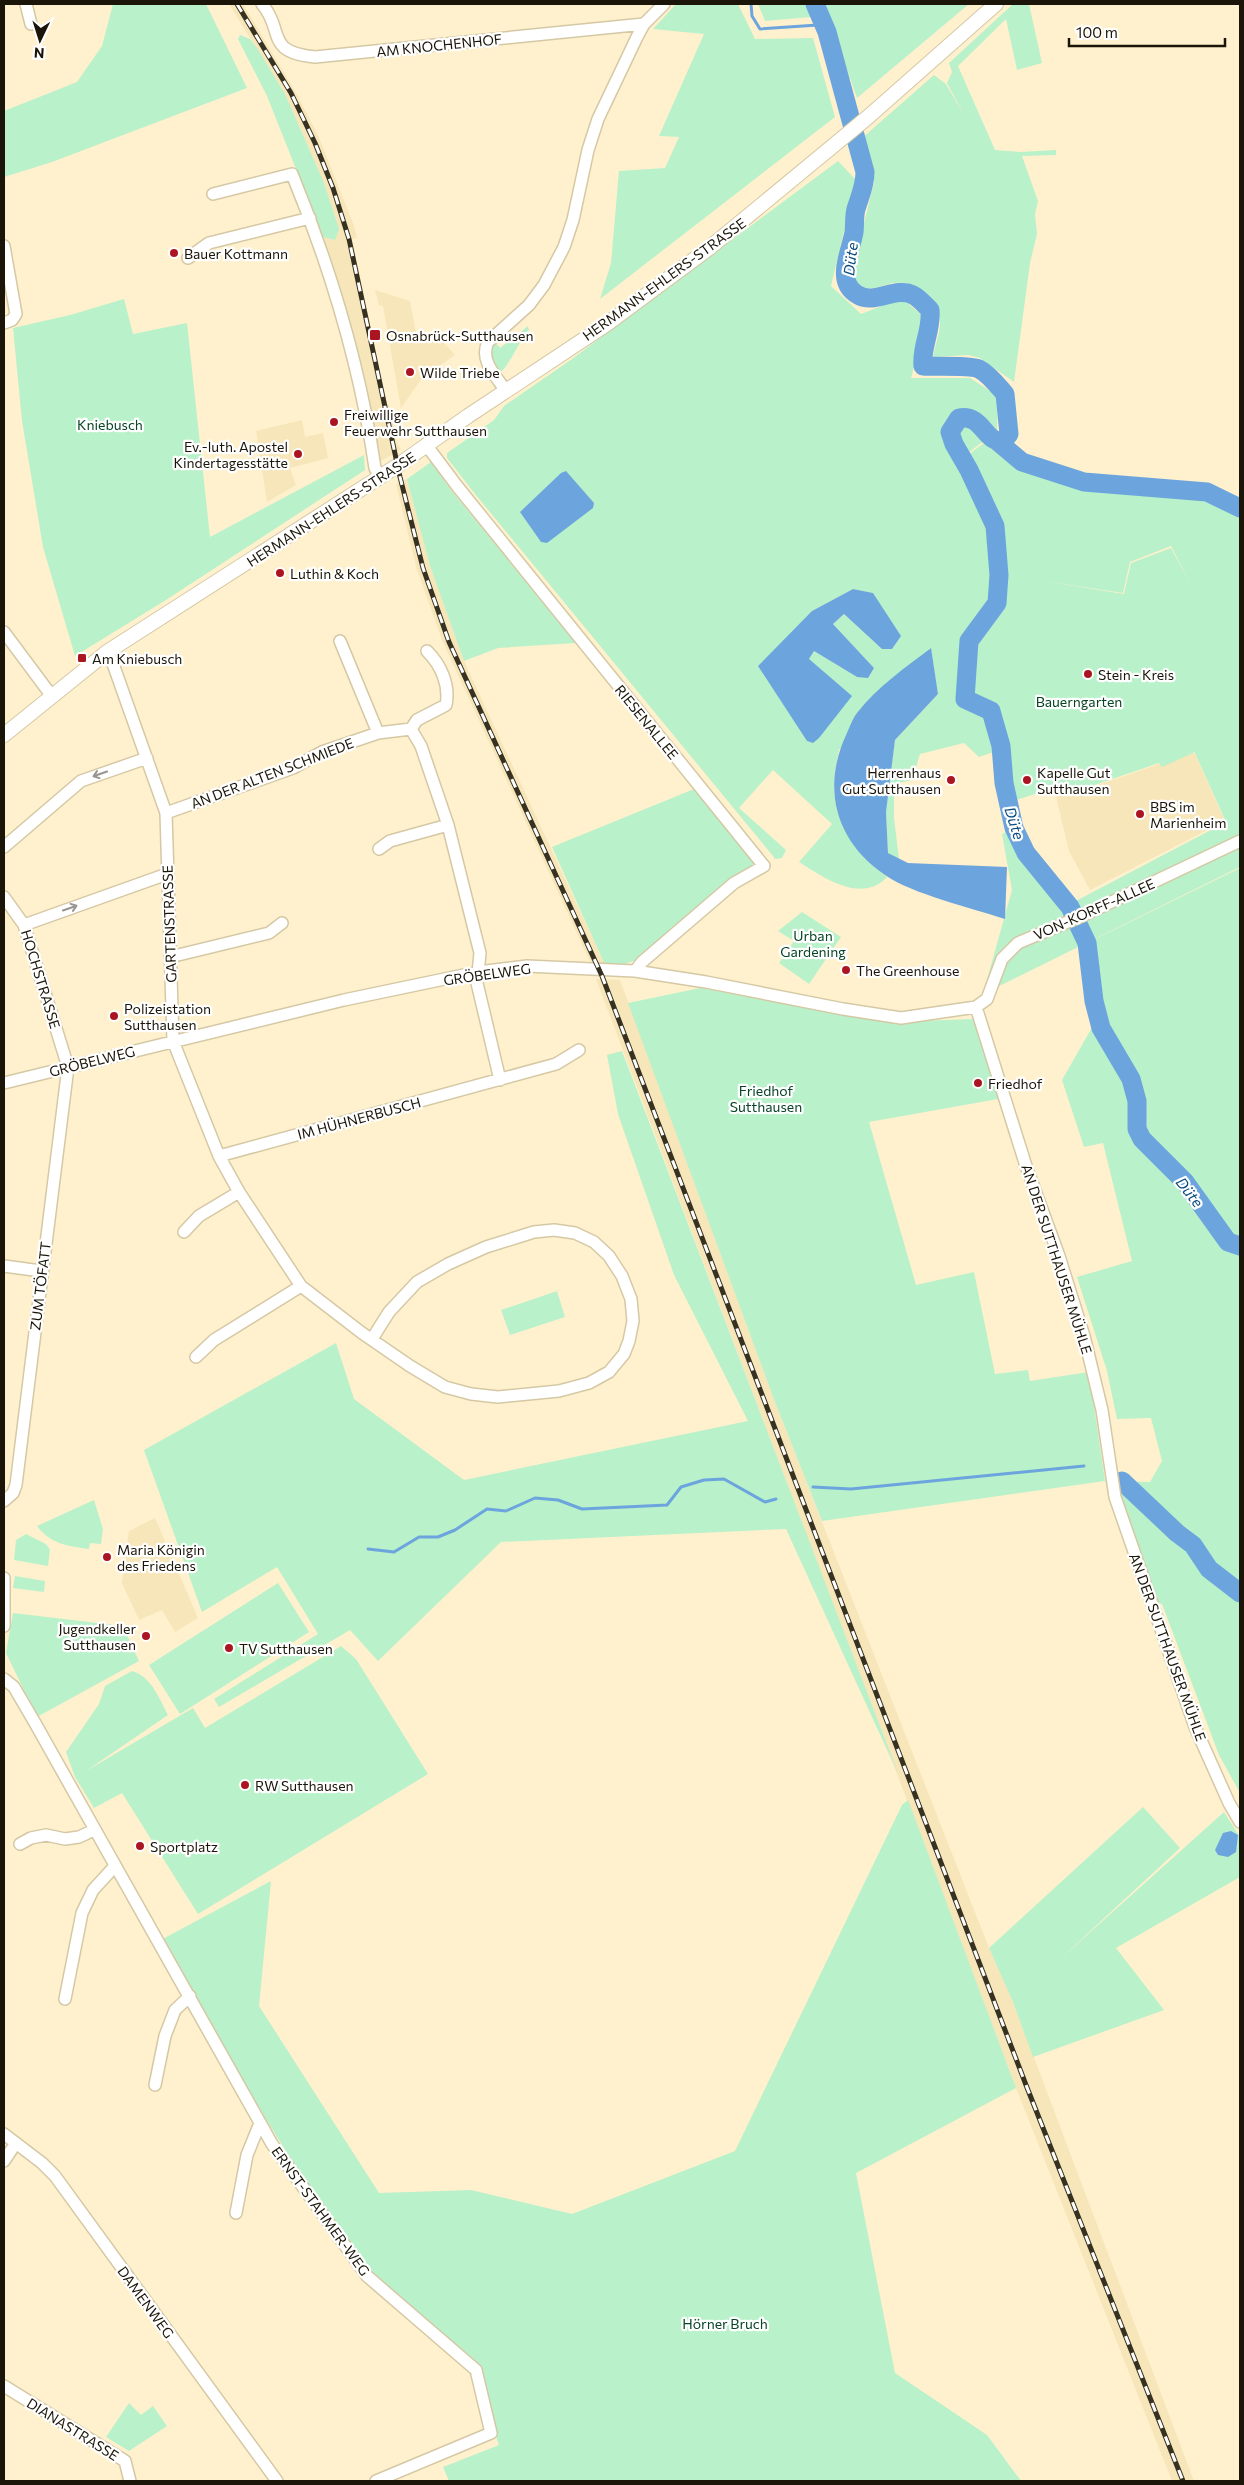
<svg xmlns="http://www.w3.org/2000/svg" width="1244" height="2485" viewBox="0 0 1244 2485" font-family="Commissioner,sans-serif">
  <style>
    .built { fill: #f6e6ba }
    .green { fill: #b9f1ca; fill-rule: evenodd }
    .water { fill: #6ca5de }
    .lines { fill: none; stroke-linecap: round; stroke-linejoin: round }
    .stream { stroke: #6ca5de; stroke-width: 3 }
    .river { stroke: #6ca5de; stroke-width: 19 }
    .minor-casing { stroke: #d5c8a4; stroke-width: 14 }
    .tertiary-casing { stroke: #d5c8a4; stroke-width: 16 }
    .minor { stroke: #fff; stroke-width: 11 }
    .tertiary { stroke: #fff; stroke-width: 14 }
    .rail-casing { stroke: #373121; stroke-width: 5 }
    .rail { stroke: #fff; stroke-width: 3; stroke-dasharray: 9; stroke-linecap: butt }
    .oneway { stroke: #989690 }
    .poi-dot { fill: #aa1521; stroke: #fff; stroke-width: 2 }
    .labels { text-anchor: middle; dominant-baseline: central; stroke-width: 4.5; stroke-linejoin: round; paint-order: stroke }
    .street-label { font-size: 14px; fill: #1a1508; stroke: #fff }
    .poi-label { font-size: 14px; fill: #1a1508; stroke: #fff; text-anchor: start }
    .park-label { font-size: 14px; fill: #084425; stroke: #fff }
    .water-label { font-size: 15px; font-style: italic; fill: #084a7e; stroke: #fff }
  </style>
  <rect width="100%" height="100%" fill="#fff1cd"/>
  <!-- built -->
  <path class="built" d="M229,4H243L296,93L318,135L354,226L357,238L352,239L387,404H389L397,443L401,449L378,463L363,379L323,237L335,240L324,183L285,94Z
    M375,290L410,301L417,338L439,337L455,355L422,378L401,408L383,306L379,305Z
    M302,420L305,437L323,433L328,458L290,468L296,485L267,502L256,431Z
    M407,479L430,566L464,661L605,965L591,964L442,640L417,570L396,484Z
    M1194,752L1225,821L1090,890L1069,851L1055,793L1083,790Z
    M596,979L620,980L775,1402L989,1948L1013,2002L1194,2481H1172L1016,2088Z
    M155,1518L198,1618L175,1632L162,1610L139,1620L122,1583L129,1531Z"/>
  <!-- green -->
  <path class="green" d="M113,4H206L247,88L52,162L4,177V111L77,82L102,46Z
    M676,4H738L755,39L813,38L835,117L600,299L611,263L619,171L665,168L679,137L659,136L704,34L653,29Z
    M758,4H805L811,17L765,21Z
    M824,4H969L857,98Z
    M1013,4H1029L1042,63L1017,70L1006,19L958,66L995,150L1020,152L1056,150V155L1022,156L1038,201L1035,214L1037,234L1030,263L1014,382L980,358L968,355L933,357C939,328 948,319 926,296C920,289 911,283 902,283C883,281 878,294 856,285L852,274L874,182L861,139L934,75L946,84L964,115L947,83L952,72L949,63Z
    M240,35L250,39L257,48L285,94L324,183L339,229L335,240L323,237L267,96L238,39Z
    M838,161L856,180L831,286L861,314L902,298L927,320L911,378H970L998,396L997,431L968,453L988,511L995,572L994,602L967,639L962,700L990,714L999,750L979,757L964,743L920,754L912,780L894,784V818L899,859L888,853L886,812L895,740L938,694L930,648L839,750L835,771L834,794L871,864L887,877C862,904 824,878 799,862L832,824L773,770L739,808L786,850L782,858L775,859L773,856L475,494L447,458V453L494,420L504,406L572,359ZM853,589L873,593L885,614L882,649L844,614L833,624L874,668L857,677L814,651L809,659L812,611Z
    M124,299L133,334L187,323L210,537L364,455L365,470L166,600L75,656L43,547L22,421L13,328L70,315Z
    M528,326L529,330C517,343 513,361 499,374C492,363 485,354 495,342L500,348Z
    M984,443L1019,470L1082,490L1205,499L1238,516L1240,521V867L983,994L1012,890L1002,834L1017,827L1072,903L1226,822L1194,751L1193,753L1162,767L1159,763L1083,789L1048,790L1010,802L1005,783L1003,746L993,709L967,697L971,642L999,604L1002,575H1006L1003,522L969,454ZM1171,546L1191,585L1171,548L1131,563L1124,594L1038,580L1123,593L1130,562Z
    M431,462L450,489L576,643L498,648L464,661L430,566L407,479Z
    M694,789L754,864L730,879L642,958L619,966L605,965L552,847Z
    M1240,868V1793L1219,1755L1162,1604L1150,1602L1105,1481L822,1521L775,1402L628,1003L700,988L888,1022L974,1019L998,1099L869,1122L916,1285L974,1272L995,1374L1028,1370L1030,1381L1089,1372L1105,1481L1150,1482L1162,1461L1151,1418L1117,1419L1107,1371L1077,1277L1132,1261L1103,1143L1084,1147L1062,1080L1094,1024H1109L1094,1001L1087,943Z
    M802,912L841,937L809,984L779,963L794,941L778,931Z
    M622,1051L899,1776L786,1529L501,1542L378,1661L350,1630L219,1707L214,1699L318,1634L277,1567L202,1612L144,1450L336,1343L354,1399L464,1480L748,1421L674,1275L618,1114L607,1055Z
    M557,1291L565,1317L510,1335L501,1310Z
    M94,1500L103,1529L101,1544L90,1543L89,1549C68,1546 50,1544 37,1526Z
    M26,1534L46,1544L50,1550L48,1566L14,1560L16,1540Z
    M15,1576L45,1581L44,1592L13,1588Z
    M278,1583L309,1632L180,1714L149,1665Z
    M13,1613L123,1626L139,1661L37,1717L6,1653Z
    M341,1646L356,1659L428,1774L198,1914L122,1793L94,1808L75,1777L66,1752L99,1704L105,1686L132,1671C151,1676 159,1698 168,1715L86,1771L193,1708L205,1728Z
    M908,1800L1016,2088L856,2173L895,2373L987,2435L1021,2481H449L443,2467L499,2445L469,2360L362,2275L157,1942L271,1881L259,2006L379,2193L471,2190L572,2214L735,2151L902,1805Z
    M1143,1807L1180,1848L1057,1962L1224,1812L1240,1837V1877L1116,1948L1164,2010L1033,2057L1013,2002L989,1948Z
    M129,2403L141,2415L153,2406L167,2426L129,2451L106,2437Z"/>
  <!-- water -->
  <path class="water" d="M566,471L594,503L593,508L547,543L541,542L520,512L561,473Z
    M853,589L873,593L901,636L892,649H882L844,614L833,624L874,668L868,678L857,677L814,651L809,659L852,696L819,738L813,743L807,741L758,666L812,611Z
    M931,648L938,694L895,740L886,812L888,853L908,863L1007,867L1005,919C972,908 912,894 885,875C835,841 821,787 847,733C850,726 853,718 857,713C877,687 906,667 931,648Z
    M1231,1831L1238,1835L1236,1852L1228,1857L1218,1855L1215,1850L1223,1833Z"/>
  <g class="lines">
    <!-- stream -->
    <path class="stream" d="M751,4L752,16L760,29L818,25L827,32
      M813,1487L851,1489L1084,1466
      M368,1549L394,1552L419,1537H438L455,1530L487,1509L506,1511L535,1498L558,1500L582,1509L667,1505L681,1487L704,1480L724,1479L765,1502L776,1499"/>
    <!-- river -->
    <path class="river" d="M815,4L827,32L865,172C865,186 860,196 856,209C854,216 855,224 854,232C851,251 834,282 858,295C875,305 895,286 913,295C919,298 925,305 930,310C932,331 921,346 923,366C936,367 971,365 979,369C989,374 998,386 1005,394L1009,434L1003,441C984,443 983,414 959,418L950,432L954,444L969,470L995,526L999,575L997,603L969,641L965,699L991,711L1001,746L1004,783L1014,828L1026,853L1070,907L1087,943L1094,1001L1101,1028L1131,1079L1137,1101V1129L1142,1139L1185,1182L1228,1242L1240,1246
      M997,441L1022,462L1084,482L1207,492L1240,508
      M1122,1481L1177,1533L1193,1545L1209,1569L1240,1593"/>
    <!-- minor casing -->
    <g class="minor-casing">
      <path id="minor" d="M26,4L31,24
        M262,4C285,31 264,52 315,57L644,24
        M213,194L292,174C331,269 360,366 375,468L381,477
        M4,246L16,314L12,320L4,323
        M188,258L209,243L310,218
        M506,391C496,376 479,360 488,342L529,305L544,285L564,247L573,220L588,150L598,119L637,37L644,24L664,4
        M427,446L457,486L764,866L734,883L642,962L635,971
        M4,632L51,695
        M340,641L378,733
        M107,652L112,661L166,813L173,1041L219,1156L239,1192L301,1286L362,1333L410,1366L445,1387L471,1394L498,1397L559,1391L589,1383L609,1372L624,1354L629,1341L633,1321L631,1299L622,1276L609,1256L594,1242L575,1233L554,1230L534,1232L486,1247L448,1264L417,1282L389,1312L372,1339
        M411,729L417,720L446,705C450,685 441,665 427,651
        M166,813L293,768L322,752L378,733L411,729L421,746L448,825L480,953L477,983L500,1080
        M4,847L81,781L147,758
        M379,849L390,841L448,825
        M4,897L24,925L68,1067L16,1485L13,1493L4,1501
        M24,925L167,874
        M170,957L269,933L282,923
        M976,1007L1026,1166L1059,1256L1084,1336L1102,1410L1115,1497L1195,1727L1229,1803L1240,1822
        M4,1083L344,1000L478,972L527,966L635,971L706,982L843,1009L901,1018L976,1007L987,999L1002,959L1018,943L1082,916L1240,841
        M219,1156L556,1064L579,1050
        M184,1232L199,1216L239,1192
        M4,1266L41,1271
        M196,1357L214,1340L301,1286
        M4,1578V1626
        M4,1679L14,1687L35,1723L272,2144L367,2276L476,2370L491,2433L376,2481
        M20,1844L31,1838L46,1835L65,1839L79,1837L94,1830
        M65,1999L82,1913L93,1890L115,1866
        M155,2085L165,2036L175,2010L190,1996
        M4,2134L42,2163L55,2176L277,2481
        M4,2161L16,2143
        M236,2213L247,2155L260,2123
        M4,2386L125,2461L130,2481"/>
    </g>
    <!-- tertiary casing -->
    <g class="tertiary-casing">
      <path id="tertiary" d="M4,735L107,652L397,466L468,416L607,324L708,249L868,117L996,4"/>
    </g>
    <!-- minor -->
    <use href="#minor" class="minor"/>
    <!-- tertiary -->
    <use href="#tertiary" class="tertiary"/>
    <!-- rail casing -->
    <g class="rail-casing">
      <path id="rail" d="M237,4L291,93L315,143L333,188L349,239L400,477L423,568L449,642L602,976L1026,2085L1183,2481"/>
    </g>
    <!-- rail -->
    <use href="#rail" class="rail"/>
  </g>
  <!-- one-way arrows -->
  <defs><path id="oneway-shaft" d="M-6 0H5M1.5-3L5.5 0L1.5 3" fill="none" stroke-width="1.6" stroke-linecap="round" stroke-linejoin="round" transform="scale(1.25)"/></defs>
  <g class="oneway">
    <use href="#oneway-shaft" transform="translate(100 774) rotate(161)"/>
    <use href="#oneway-shaft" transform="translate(70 908) rotate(-19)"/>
  </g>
  <!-- markers -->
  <g class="poi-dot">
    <circle cx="174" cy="253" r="5"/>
    <rect x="369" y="329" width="12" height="12" rx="2.5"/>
    <circle cx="410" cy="372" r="5"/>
    <circle cx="334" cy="422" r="5"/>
    <circle cx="298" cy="454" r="5"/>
    <circle cx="280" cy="573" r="5"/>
    <rect x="77" y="653" width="10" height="10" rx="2.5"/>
    <circle cx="1088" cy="674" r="5"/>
    <circle cx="951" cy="780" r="5"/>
    <circle cx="1027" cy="780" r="5"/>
    <circle cx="1140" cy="814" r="5"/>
    <circle cx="846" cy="970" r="5"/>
    <circle cx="114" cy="1016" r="5"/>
    <circle cx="978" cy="1083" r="5"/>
    <circle cx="107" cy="1557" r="5"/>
    <circle cx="146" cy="1636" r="5"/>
    <circle cx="229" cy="1648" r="5"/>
    <circle cx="245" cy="1785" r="5"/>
    <circle cx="140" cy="1846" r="5"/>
  </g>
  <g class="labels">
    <!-- street labels -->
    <g class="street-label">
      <text transform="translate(439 45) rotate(-6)">AM KNOCHENHOF</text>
      <text transform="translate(664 279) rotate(-36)">HERMANN-EHLERS-STRASSE</text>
      <text transform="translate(331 509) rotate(-33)">HERMANN-EHLERS-STRASSE</text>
      <text transform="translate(647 722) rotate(51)">RIESENALLEE</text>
      <text transform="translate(272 773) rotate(-21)">AN DER ALTEN SCHMIEDE</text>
      <text transform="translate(1094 909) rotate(-24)">VON-KORFF-ALLEE</text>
      <text transform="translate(169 924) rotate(-92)">GARTENSTRASSE</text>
      <text transform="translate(487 974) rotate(-8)">GRÖBELWEG</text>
      <text transform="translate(41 979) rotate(73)">HOCHSTRASSE</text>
      <text transform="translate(92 1061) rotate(-14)">GRÖBELWEG</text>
      <text transform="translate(359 1118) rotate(-15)">IM HÜHNERBUSCH</text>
      <text transform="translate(1057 1259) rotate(72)">AN DER SUTTHAUSER MÜHLE</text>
      <text transform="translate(40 1286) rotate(-83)">ZUM TÖFATT</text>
      <text transform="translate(1168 1647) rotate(70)">AN DER SUTTHAUSER MÜHLE</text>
      <text transform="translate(321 2211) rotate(54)">ERNST-STAHMER-WEG</text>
      <text transform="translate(146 2302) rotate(54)">DAMENWEG</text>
      <text transform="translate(73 2429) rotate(32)">DIANASTRASSE</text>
    </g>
    <!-- poi labels -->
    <g class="poi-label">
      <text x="184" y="253">Bauer Kottmann</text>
      <text x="386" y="335">Osnabrück-Sutthausen</text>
      <text x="420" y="372">Wilde Triebe</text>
      <text x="344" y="414">Freiwillige<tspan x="344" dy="16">Feuerwehr Sutthausen</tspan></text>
      <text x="288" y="446" text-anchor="end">Ev.-luth. Apostel<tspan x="288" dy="16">Kindertagesstätte</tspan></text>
      <text x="290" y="573">Luthin &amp; Koch</text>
      <text x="92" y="658">Am Kniebusch</text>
      <text x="1098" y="674">Stein - Kreis</text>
      <text x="941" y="772" text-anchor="end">Herrenhaus<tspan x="941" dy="16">Gut Sutthausen</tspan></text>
      <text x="1037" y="772">Kapelle Gut<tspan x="1037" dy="16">Sutthausen</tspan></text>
      <text x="1150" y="806">BBS im<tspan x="1150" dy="16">Marienheim</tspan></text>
      <text x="856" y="970">The Greenhouse</text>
      <text x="124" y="1008">Polizeistation<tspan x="124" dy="16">Sutthausen</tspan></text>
      <text x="988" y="1083">Friedhof</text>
      <text x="117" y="1549">Maria Königin<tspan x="117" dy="16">des Friedens</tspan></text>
      <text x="136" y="1628" text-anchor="end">Jugendkeller<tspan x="136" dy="16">Sutthausen</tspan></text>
      <text x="239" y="1648">TV Sutthausen</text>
      <text x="255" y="1785">RW Sutthausen</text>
      <text x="150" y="1846">Sportplatz</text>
    </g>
    <!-- park labels -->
    <g class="park-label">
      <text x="110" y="424">Kniebusch</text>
      <text x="1079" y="701">Bauerngarten</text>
      <text x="813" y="935">Urban<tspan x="813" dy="16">Gardening</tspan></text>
      <text x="766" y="1090">Friedhof<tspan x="766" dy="16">Sutthausen</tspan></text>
      <text x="725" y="2323">Hörner Bruch</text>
    </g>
    <!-- water labels -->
    <g class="water-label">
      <text transform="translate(850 259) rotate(-83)">Düte</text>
      <text transform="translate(1015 823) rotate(72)">Düte</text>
      <text transform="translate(1190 1192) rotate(52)">Düte</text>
    </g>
  </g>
  <!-- border -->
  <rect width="1244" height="2485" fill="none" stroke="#1a1508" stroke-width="10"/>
  <!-- north arrow -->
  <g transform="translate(40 40) rotate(184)" stroke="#ffffff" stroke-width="4" paint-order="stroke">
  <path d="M0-4L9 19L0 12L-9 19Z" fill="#1a1508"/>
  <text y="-8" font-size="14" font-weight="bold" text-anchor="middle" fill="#1a1508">N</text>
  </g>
  <!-- scale -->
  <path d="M1069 38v8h156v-8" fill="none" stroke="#1a1508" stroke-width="2.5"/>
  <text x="1076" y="38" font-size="15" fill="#1a1508" stroke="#ffffff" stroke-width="4" paint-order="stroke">100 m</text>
</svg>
